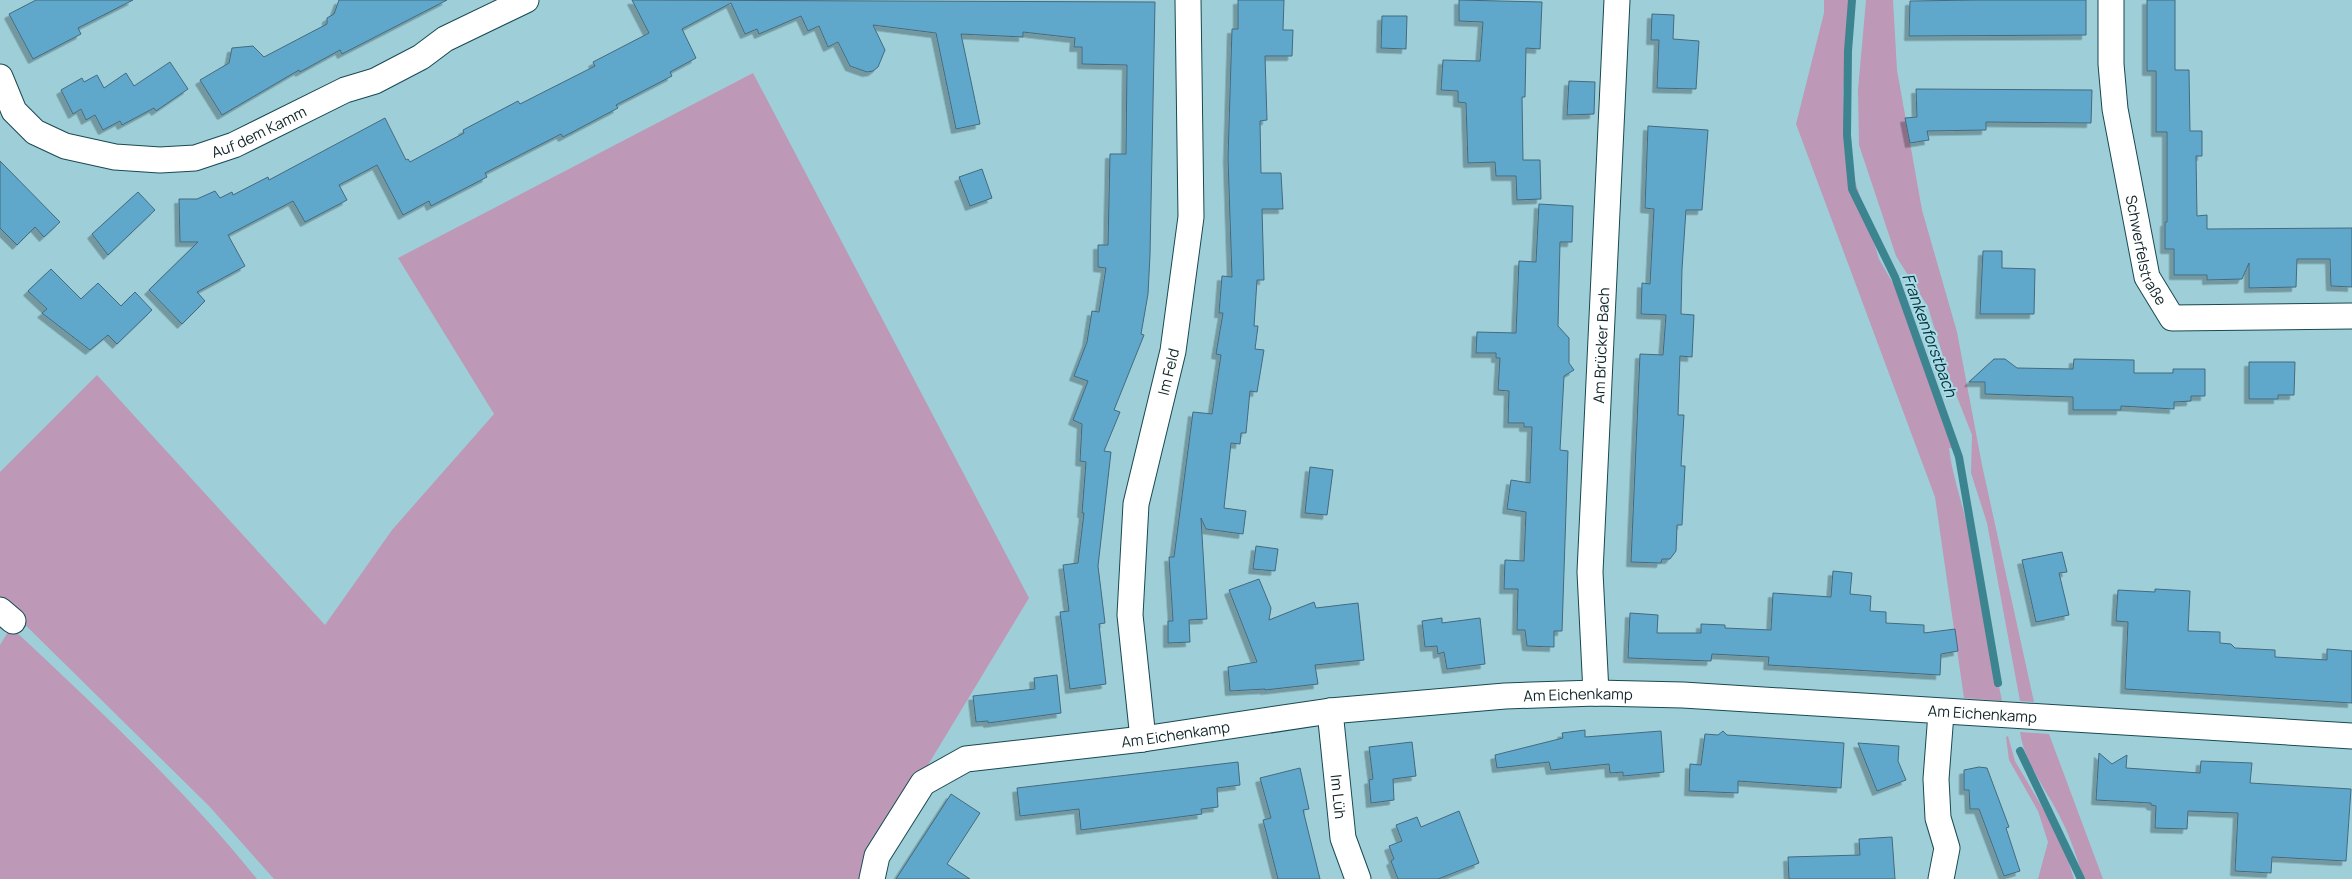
<svg xmlns="http://www.w3.org/2000/svg" width="2352" height="879" viewBox="0 0 2352 879" font-family="Manrope,sans-serif">
  <style>
    .green { fill: #bd98b7 }
    .lines { fill: none; stroke-linecap: round; stroke-linejoin: round }
    .stream { stroke: #3d8491; stroke-width: 8 }
    .building { fill: #5fa8cc; stroke: #446a7e; filter: url(#shadow) }
    .minor-casing { stroke: #194952; stroke-width: 27 }
    .minor { stroke: #fff; stroke-width: 25 }
    .labels { text-anchor: middle; dominant-baseline: central; stroke-width: 4; stroke-linejoin: round; paint-order: stroke }
    .street-label { font-size: 15px; fill: #112529; stroke: #aadce7 }
    .water-label { font-size: 16px; font-style: italic; fill: #023037; stroke: #aadce7 }
  </style>
  <defs>
    <filter id="shadow"><feDropShadow dx="-4.5" dy="4.5" stdDeviation="0" flood-color="#0004"/></filter>
  </defs>
  <rect width="100%" height="100%" fill="#9ecfd9"/>
  <!-- green -->
  <path class="green" d="M1824,0H1851L1843,92L1845,148L1879,259L1909,311L1929,377L1957,449L1949,448C1953,482 1967,514 1971,548L1974,549L1980,593L2002,701L1964,698L1935,497L1796,124L1824,13Z
    M1866,0H1893L1897,70L1922,210L1957,332L1982,465L2034,702L2020,701L1987,523L1971,473L1972,435L1950,379L1928,307L1896,256L1859,145L1858,90Z
    M753,73L1029,598L859,879H274L209,806L0,600V472L97,375L325,625L392,530L494,414L398,258Z
    M11,627C96,707 183,787 257,879H0V645Z
    M2020,732L2049,734L2103,879H2084C2077,860 2072,840 2062,821C2049,793 2024,763 2020,732Z
    M2008,736L2015,761L2062,841L2074,879H2038L2048,842L2038,811L2009,760L2006,737Z"/>
  <g class="lines">
    <!-- stream -->
    <path class="stream" d="M1852,0L1848,51L1847,135L1852,189L1895,277L1959,457L1998,683
      M2020,751L2081,879"/>
  </g>
  <!-- building -->
  <path class="building" d="M36,0H133L78,28L81,34L33,59L9,14Z
    M339,0H447L342,54L340,50L300,72L299,70L222,115L200,80L229,63L232,48L253,46L264,57L327,24V18L334,14Z
    M632,0L1155,2L1150,255L1148,294L1141,334L1144,335L1114,410L1120,412L1104,451L1111,452L1098,566L1105,623L1099,624L1106,684L1070,689L1060,612L1069,611L1063,565L1078,563L1084,513H1082L1086,462L1080,461L1082,424L1073,420L1088,381L1074,376L1087,342L1092,311L1099,312L1106,268L1098,267V245H1108L1110,154H1126L1127,65L1082,64V47H1074L1075,38L1023,32V37L961,34L980,124L956,129L936,33L873,25L885,50L878,67L873,71L867,72L850,66L838,42L828,47L819,26L808,31L801,16L759,34L757,29L745,34L731,3L682,29L696,58L670,72L672,76L616,105L618,108L563,137L561,134L485,173L487,177L431,206L429,201L403,215L377,165L339,185L347,200L305,222L293,201L228,235L245,266L197,292L205,301L182,324L149,290L198,242H180L179,199H197L215,191L220,198L232,192L233,195L268,177L269,180L385,118L406,160L408,159L410,162L464,133L463,130L518,101L520,104L595,66L593,62L649,33Z
    M1238,0H1284L1283,30H1293L1292,56H1265L1267,120L1260,121L1261,173H1281L1283,209H1262L1264,280H1257L1254,326H1258L1255,349L1264,350L1257,392L1250,391L1246,433H1241L1240,444L1231,443L1224,508L1246,511L1243,534L1206,529L1201,518L1207,619L1189,620L1190,642L1168,643V621H1173L1169,557H1174L1193,412L1212,414L1221,355L1216,354L1223,313H1219L1222,276L1232,277L1228,158L1232,29H1238Z
    M1459,0L1542,2L1540,49L1526,48L1525,97H1522L1523,160H1540L1541,199L1517,200L1516,176H1496L1495,162L1468,163L1466,103L1458,102V91L1441,90L1443,60L1480,61L1483,22L1459,21Z
    M1979,0H2086V35L1909,36L1910,1Z
    M2147,0H2175V70H2189L2190,131H2202V156H2196L2197,216L2207,215V229L2352,228V287L2331,286L2330,259H2297L2296,287L2249,288V263L2242,279L2207,280V275H2174V249H2165V222H2167V132H2156V71H2147Z
    M1652,14L1674,15L1673,39L1699,41L1696,89L1657,88L1659,40H1651Z
    M1382,16H1407L1406,49L1381,48Z
    M170,62L188,89L156,111L154,108L122,125L120,121L103,130L95,115L86,120L81,109L73,114L61,90L82,78L84,82L97,75L104,88L126,73L134,86Z
    M1569,81L1595,82L1594,114L1567,115Z
    M1916,89L2092,90L2091,123L1986,122V130L1927,131L1929,140L1910,143L1905,118L1917,117Z
    M1648,126L1708,130L1702,210H1686L1682,269L1681,314L1694,315L1692,357L1680,356L1678,415H1684L1681,466H1685L1682,525H1677L1676,551L1670,559H1662L1661,563L1631,562L1640,354L1663,355L1666,315L1641,314L1642,283L1650,284L1654,209L1645,208Z
    M0,161L60,222L44,237L35,227L17,245L0,228Z
    M982,169L992,198L970,206L959,177Z
    M138,192L155,210L108,255L92,234Z
    M1539,204L1573,206L1572,242H1560L1558,326L1569,338V363L1574,370L1564,376L1560,450L1568,451L1562,631H1554V647L1527,646L1525,630H1517L1518,589H1504L1505,560L1524,561L1526,512L1507,509L1511,480L1530,483L1532,427H1524V423H1508L1509,391L1498,390L1500,358H1496V353H1476L1477,332L1516,333L1519,261L1536,262Z
    M1983,251H2002V268L2035,269L2034,314H1980Z
    M51,269L81,299L98,283L121,306L135,292L152,310L117,344L108,335L90,350L42,313L47,309L28,291Z
    M1994,359H2005L2017,368L2073,369L2074,359L2134,360V373H2173V369H2205V396H2191V401L2174,402V409L2121,406V410H2073V397L1985,394V382H1969Z
    M2249,362H2295L2294,395H2278V399H2249Z
    M1310,467L1333,470L1327,515L1305,513Z
    M1256,546L1278,549L1275,571L1253,569Z
    M2062,552L2067,572L2059,573L2069,615L2036,622L2022,560Z
    M1833,571L1852,573L1850,594L1871,596L1870,611L1886,612V623L1924,625V633L1955,629L1958,651L1941,654L1940,675L1768,665L1769,657L1712,654L1711,661L1628,658L1630,613L1658,615L1657,633H1701V624L1725,625V628L1771,630L1773,593L1831,597Z
    M1259,579L1271,608L1269,620L1314,602L1316,608L1358,603L1364,660L1315,665L1318,684L1265,690V689L1230,691L1228,667L1257,662L1229,590Z
    M2155,589L2190,591L2188,631L2220,632V643L2231,644L2235,648L2275,650V657L2327,660V649L2352,651V703L2125,689L2128,622L2116,621L2118,590L2155,592Z
    M1442,618V623L1480,618L1485,664L1447,669L1444,652L1438,654L1437,646L1425,647L1422,621Z
    M1057,675L1061,713L988,723V721L976,722L973,696L1035,689L1034,678Z
    M1585,730V737L1661,731L1664,772L1623,776V772L1610,773L1609,764L1551,770L1549,762L1497,768L1495,755L1563,738L1562,733Z
    M1723,731L1727,735L1844,743L1841,788L1738,781V793L1689,791L1690,764L1701,765L1705,734L1718,735Z
    M1412,742L1416,776L1393,779L1394,800L1371,803L1369,780L1373,779L1369,747Z
    M1858,743L1899,746L1898,761L1906,780L1877,791Z
    M2099,753L2112,764L2127,755L2126,768L2200,773L2201,761L2252,763L2250,783L2351,789L2346,861L2272,857L2271,873L2235,871L2238,813L2188,811L2187,829L2155,828L2156,806L2151,805V803L2096,800Z
    M1238,762L1240,785L1217,788L1218,807L1201,809L1202,814L1081,830L1079,809L1020,816L1017,788Z
    M1979,767L1987,768L2009,827L2006,828L2020,871L2004,876L1979,809H1970L1969,790H1964V770Z
    M1300,768L1309,809L1303,810L1320,879H1278L1263,820L1271,818L1260,778Z
    M951,794L980,813L947,864L970,879H896Z
    M1459,811L1479,863L1438,879H1398L1391,861L1394,859L1389,846L1402,841L1396,825L1417,817L1421,827Z
    M1892,837L1895,879H1789L1788,857L1860,855L1859,839Z"/>
  <g class="lines">
    <!-- minor casing -->
    <g class="minor-casing">
      <g id="minor">
        <path id="s1" d="M2111,0V64L2115,109L2147,277L2172,318L2352,316"/>
        <path id="s2" d="M0,77L14,111L35,132L65,146L115,157L160,160L195,158L234,145L345,90L375,81L421,57L445,39L526,0"/>
        <path d="M0,610L13,621"/>
        <path id="s3" d="M1596,693L1590,572L1617,0"/>
        <path id="s4" d="M1330,711L1343,838L1358,879"/>
        <path d="M1941,713L1936,779L1938,818L1947,848L1941,879"/>
        <path id="s5" d="M1143,739L1130,615L1136,504L1173,351L1191,217L1188,0"/>
        <path id="s6" d="M872,879L877,856L923,783L966,759L1143,739L1330,711L1505,696L1596,693L1683,695L2352,736"/>
      </g>
    </g>
    <!-- minor -->
    <use href="#minor" class="minor"/>
  </g>
  <g class="labels">
    <!-- street labels -->
    <g class="street-label">
      <text stroke="none"><textPath href="#s2" startOffset="300">Auf dem Kamm</textPath></text>
      <text stroke="none"><textPath href="#s1" startOffset="254">Schwerfelstraße</textPath></text>
      <text stroke="none"><textPath href="#s3" startOffset="348">Am Brücker Bach</textPath></text>
      <text stroke="none"><textPath href="#s5" startOffset="372">Im Feld</textPath></text>
      <text stroke="none"><textPath href="#s6" startOffset="775">Am Eichenkamp</textPath></text>
      <text stroke="none"><textPath href="#s6" startOffset="1180">Am Eichenkamp</textPath></text>
      <text stroke="none"><textPath href="#s6" startOffset="370">Am Eichenkamp</textPath></text>
      <text stroke="none"><textPath href="#s4" startOffset="86">Im Lüh</textPath></text>
    </g>
    <!-- water labels -->
    <g class="water-label">
      <text transform="translate(1930 335) rotate(70)">Frankenforstbach</text>
    </g>
  </g>
</svg>
